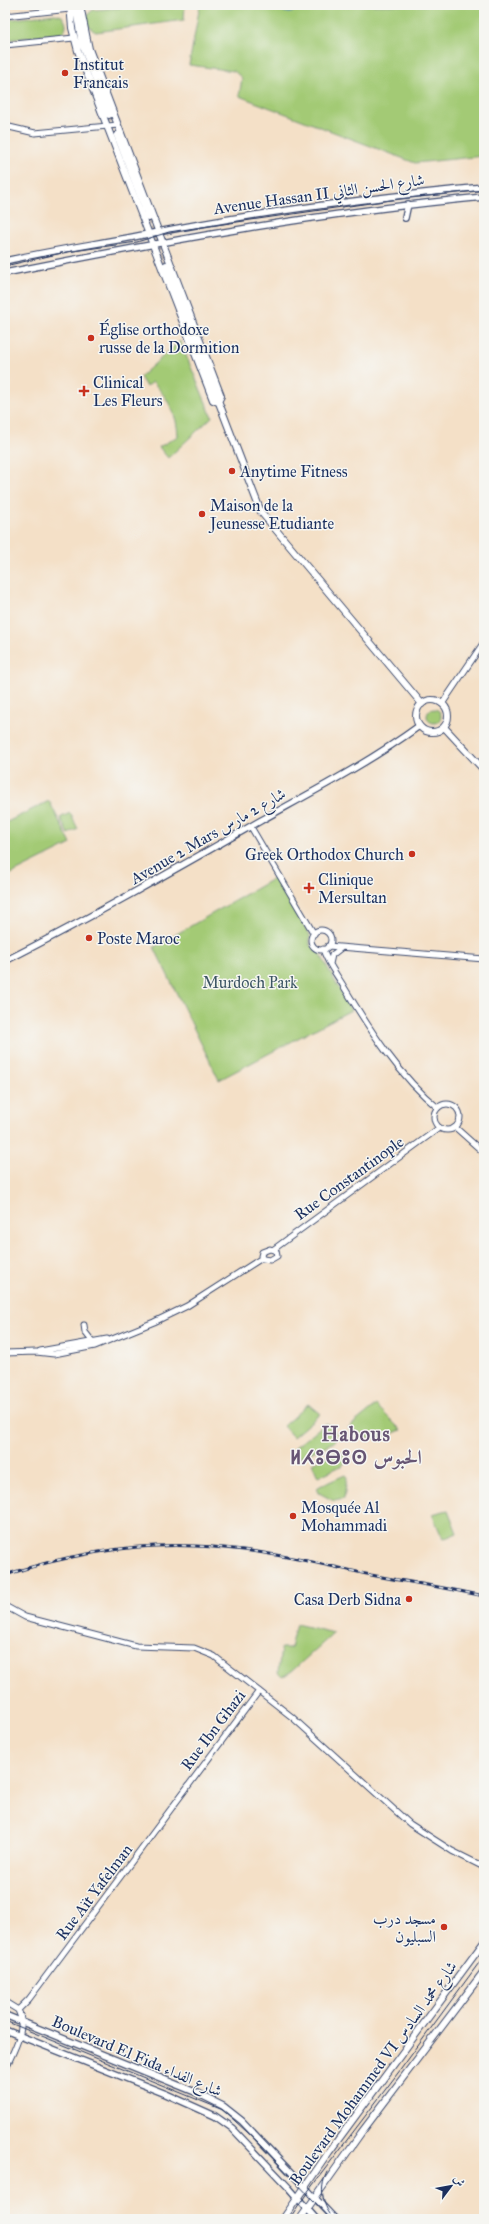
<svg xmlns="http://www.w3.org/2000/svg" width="489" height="2224" viewBox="0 0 489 2224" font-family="'IM FELL Great Primer',Amiri,'Noto Sans Tifinagh',serif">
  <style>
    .green { fill: #a3ca75; stroke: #5f7c6a }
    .water { fill: #6db7e6; stroke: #4473a2 }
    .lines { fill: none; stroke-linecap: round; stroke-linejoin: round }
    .primary-tunnel { stroke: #c9bdb2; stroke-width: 6; stroke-dasharray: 6 3; stroke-linecap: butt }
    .tertiary-casing { stroke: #3c4a6e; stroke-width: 7 }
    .secondary-casing { stroke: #3c4a6e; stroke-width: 8 }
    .primary-casing { stroke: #3c4a6e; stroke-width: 8 }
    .tertiary { stroke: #fff; stroke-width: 5 }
    .secondary { stroke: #fff; stroke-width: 5.5 }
    .primary { stroke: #fff; stroke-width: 6 }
    .tram { stroke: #1b2f5e; stroke-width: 1 }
    .rail-casing { stroke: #1b2f5e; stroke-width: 3 }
    .rail { stroke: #f6f6f2; stroke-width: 1.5; stroke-dasharray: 4.5; stroke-linecap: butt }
    .poi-dot { fill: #c8321e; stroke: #f6f6f2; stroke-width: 1.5 }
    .labels { text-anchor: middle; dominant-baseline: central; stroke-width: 3; stroke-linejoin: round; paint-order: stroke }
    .poi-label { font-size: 16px; fill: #1b2f5e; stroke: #f6f6f2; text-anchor: start }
    .street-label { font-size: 16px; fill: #1b2f5e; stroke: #f6f6f2 }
    .park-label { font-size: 16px; fill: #3d5664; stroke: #f6f6f2 }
    .district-label { font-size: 20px; font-weight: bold; letter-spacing: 1px; fill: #675674; stroke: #f6f6f2 }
  </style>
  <rect width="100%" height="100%" fill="#f6f6f2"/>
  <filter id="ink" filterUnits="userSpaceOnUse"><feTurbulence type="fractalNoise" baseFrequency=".025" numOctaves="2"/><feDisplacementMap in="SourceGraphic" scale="8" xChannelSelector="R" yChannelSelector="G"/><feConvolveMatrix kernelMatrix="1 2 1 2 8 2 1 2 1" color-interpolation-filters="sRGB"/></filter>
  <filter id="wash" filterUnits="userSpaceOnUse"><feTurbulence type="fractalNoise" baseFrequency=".012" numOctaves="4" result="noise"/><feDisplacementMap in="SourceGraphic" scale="16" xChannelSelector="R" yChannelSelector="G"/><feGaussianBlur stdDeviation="0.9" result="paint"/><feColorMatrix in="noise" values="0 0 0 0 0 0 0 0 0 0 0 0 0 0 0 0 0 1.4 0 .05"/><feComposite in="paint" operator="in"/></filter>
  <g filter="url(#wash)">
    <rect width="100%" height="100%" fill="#f4e0c7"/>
    <!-- green -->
    <path class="green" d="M149,5H185L184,20L96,32C89,29 85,22 87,15L93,10Z
      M200,5H484V156L415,163L239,96L242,78L234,71L189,65Z
      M55,14L62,16C67,23 68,29 61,34L5,40V20Z
      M180,341L212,417L168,458L159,447L178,436C177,413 168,399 153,382L146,387L140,377Z
      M427 716a7 7 0 1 1 14 0a7 7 0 1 1-14 0Z
      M49,801L71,844L5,877V823Z
      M70,813L78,829L68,834L60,818Z
      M276,877L310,935V945L319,952L351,1010L219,1080L154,947Z
      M308,1404L320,1414L293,1437L283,1426Z
      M376,1405L401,1430C379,1439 368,1443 348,1428Z
      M326,1423L337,1433L334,1442L299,1458L294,1448Z
      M337,1452H342L346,1461L343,1465L318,1477L312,1463Z
      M345,1475L347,1477L344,1499L334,1501L319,1493L317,1488L320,1486Z
      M448,1510L457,1533L443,1539L432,1514Z
      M296,1624L334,1633L292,1671L282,1677L278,1673L281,1648H290Z"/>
    <!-- water -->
    <path class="water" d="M277,5H299C294,15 283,15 277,5Z"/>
  </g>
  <g filter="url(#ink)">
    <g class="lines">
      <!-- primary-tunnel -->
      <path class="primary-tunnel" d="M109,115L117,135
        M149,218L166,265"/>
      <!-- tertiary casing -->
      <g class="tertiary-casing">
        <path id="tertiary" d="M5,16L70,9
          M5,45L74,38
          M5,126L35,133L118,125
          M442,704L484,642
          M251,827L314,934
          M311 940a10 10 0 1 1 20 0a10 10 0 1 1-20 0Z
          M328,946L484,959
          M323,949C327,963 337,975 344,987C370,1030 399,1076 438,1108
          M330,964L332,955L341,948
          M434 1117a13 13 0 1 1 26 0a13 13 0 1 1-26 0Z
          M456,1128L484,1153
          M270,1249L276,1251L277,1256L270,1260L263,1259L261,1256L262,1252Z
          M274,1249L439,1128
          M84,1325L85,1332L92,1341
          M40,1351L107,1339
          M5,1353L36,1352L54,1354L95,1346L154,1322L187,1306L262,1258
          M5,1606L25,1617L136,1646L194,1648L214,1656L292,1717L410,1824L452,1851L484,1867
          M5,2002L18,2010C28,2029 12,2053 5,2070
          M18,2010L29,1999L259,1691"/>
      </g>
      <!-- secondary casing -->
      <g class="secondary-casing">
        <path id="secondary" d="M405,218L408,204
          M5,261C48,251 90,245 133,237C249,213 366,198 484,187
          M5,273C164,241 323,212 484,197
          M5,961C92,917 176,869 260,821C314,791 370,762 419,726
          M5,2015L195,2092L223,2106L242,2121L335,2219
          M5,2030L166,2094L215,2116L232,2128L289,2188L316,2219"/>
      </g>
      <!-- primary casing -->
      <g class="primary-casing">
        <path id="primary" d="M70,5L72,28L78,51L213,400L218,402
          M75,5L82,44L109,115
          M80,5L89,49L221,396L218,402
          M117,135L149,218
          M166,265L261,512L422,704
          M416 716a16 16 0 1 1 32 0a16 16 0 1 1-32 0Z
          M444,727L484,770
          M283,2219L329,2152L484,1942
          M300,2219L361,2133L484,1971"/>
      </g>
      <!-- tertiary -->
      <use href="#tertiary" class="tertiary"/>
      <!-- secondary -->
      <use href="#secondary" class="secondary"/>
      <!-- primary -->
      <use href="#primary" class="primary"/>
      <!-- tram -->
      <path class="tram" d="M5,266L66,252L137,242L169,232L195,228L398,199L484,190
        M5,2021L223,2110L258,2142L331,2219
        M327,2172C320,2186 321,2201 330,2214
        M290,2219L309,2190L401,2069L484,1956"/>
      <!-- rail casing -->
      <g class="rail-casing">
        <path id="rail" d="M5,1575C67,1555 130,1543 195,1546C255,1548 313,1562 371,1575C409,1582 446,1588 484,1596"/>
      </g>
      <!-- rail -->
      <use href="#rail" class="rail"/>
    </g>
  </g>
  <!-- markers -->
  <g class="poi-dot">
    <circle cx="65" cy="73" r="4"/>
    <circle cx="91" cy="338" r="4"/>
    <path d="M82 385h4v4h4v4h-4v4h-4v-4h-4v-4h4z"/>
    <circle cx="232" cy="471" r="4"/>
    <circle cx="202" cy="514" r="4"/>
    <circle cx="412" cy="854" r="4"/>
    <path d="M307 882h4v4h4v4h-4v4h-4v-4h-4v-4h4z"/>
    <circle cx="89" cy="938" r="4"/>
    <circle cx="293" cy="1516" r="4"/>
    <circle cx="409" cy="1599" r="4"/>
    <circle cx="444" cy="1927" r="4"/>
  </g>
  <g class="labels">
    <!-- poi labels -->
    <g class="poi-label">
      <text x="73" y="64">Institut<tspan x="73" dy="18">Francais</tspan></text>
      <text x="99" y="329">Église orthodoxe<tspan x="99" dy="18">russe de la Dormition</tspan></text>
      <text x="93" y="382">Clinical<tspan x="93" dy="18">Les Fleurs</tspan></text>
      <text x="240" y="471">Anytime Fitness</text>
      <text x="210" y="505">Maison de la<tspan x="210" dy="18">Jeunesse Etudiante</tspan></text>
      <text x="404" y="854" text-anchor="end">Greek Orthodox Church</text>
      <text x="318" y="879">Clinique<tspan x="318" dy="18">Mersultan</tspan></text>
      <text x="97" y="938">Poste Maroc</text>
      <text x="301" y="1507">Mosquée Al<tspan x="301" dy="18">Mohammadi</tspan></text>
      <text x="401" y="1599" text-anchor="end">Casa Derb Sidna</text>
      <text x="436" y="1918" text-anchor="end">مسجد درب<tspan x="436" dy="18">السبليون</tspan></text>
    </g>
    <!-- street labels -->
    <g class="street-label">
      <text transform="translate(319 194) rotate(-8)">Avenue Hassan II شارع الحسن الثاني</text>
      <text transform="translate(208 836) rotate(-30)">Avenue 2 Mars شارع 2 مارس</text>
      <text transform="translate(349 1178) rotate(-36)">Rue Constantinople</text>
      <text transform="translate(213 1730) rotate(-53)">Rue Ibn Ghazi</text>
      <text transform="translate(94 1892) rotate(-53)">Rue Aït Yafelman</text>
      <text transform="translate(137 2056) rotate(23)">Boulevard El Fida شارع الفداء</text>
      <text transform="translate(373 2073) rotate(-54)">Boulevard Mohammed VI شارع محمد السادس</text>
    </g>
    <!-- park labels -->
    <g class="park-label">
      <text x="250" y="982">Murdoch Park</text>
    </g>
    <!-- district labels -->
    <g class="district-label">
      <text x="356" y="1434">Habous<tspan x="356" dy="23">ⵍⵃⵓⴱⵓⵙ الحبوس</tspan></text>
    </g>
  </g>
  <!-- margin -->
  <rect width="489" height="2224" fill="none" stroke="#f6f6f2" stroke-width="20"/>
  <!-- north arrow -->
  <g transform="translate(451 2186) rotate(58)" stroke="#f6f6f2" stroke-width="3" paint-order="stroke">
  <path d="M0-3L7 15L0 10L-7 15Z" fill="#1b2f5e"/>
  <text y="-6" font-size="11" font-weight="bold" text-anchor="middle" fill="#1b2f5e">ش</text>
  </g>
</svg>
